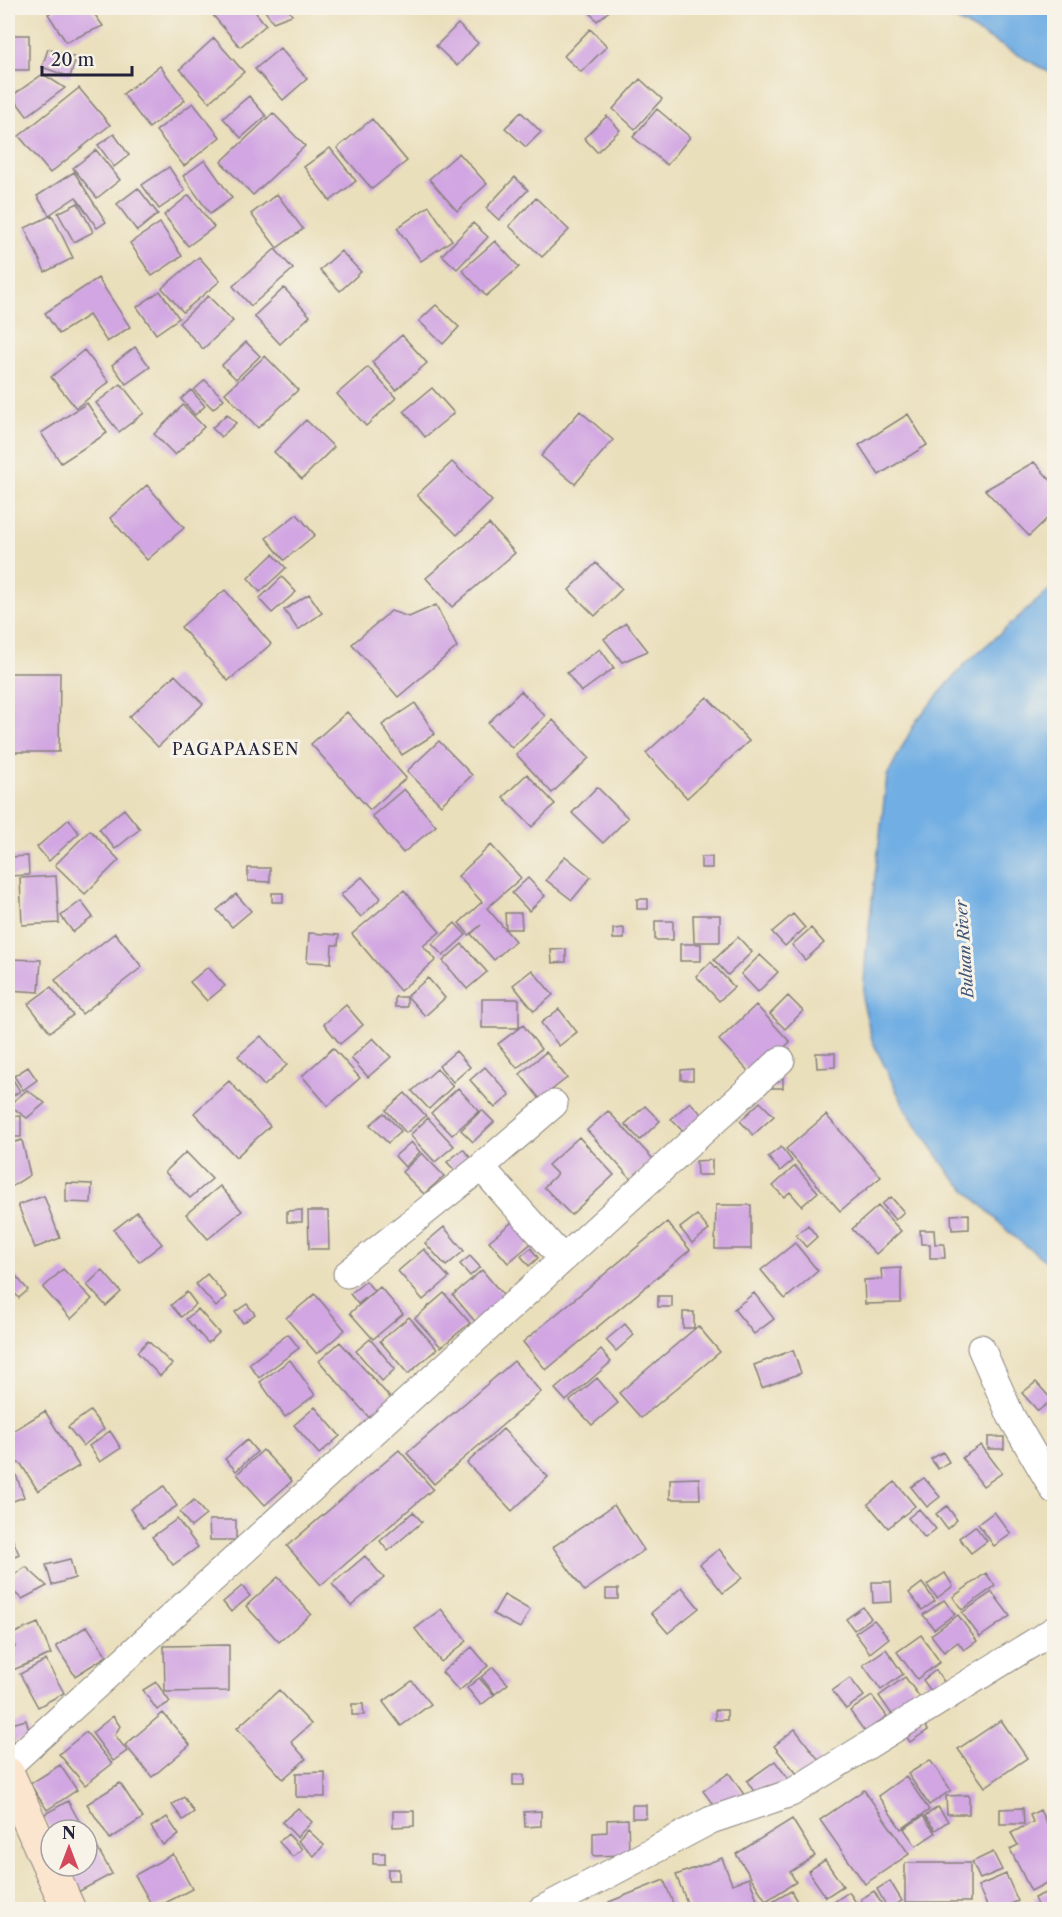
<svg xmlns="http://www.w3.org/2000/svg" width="1062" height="1917" viewBox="0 0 1062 1917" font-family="'Libre Caslon Text',serif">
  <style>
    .water { fill: #71aee3; stroke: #4a688f; stroke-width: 1.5 }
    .building { fill: #d1a6e2 }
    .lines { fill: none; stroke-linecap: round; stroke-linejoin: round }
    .street-casing { stroke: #86807b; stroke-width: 29 }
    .secondary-casing { stroke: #86807b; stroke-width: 35 }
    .street { stroke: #fff; stroke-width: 27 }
    .secondary { stroke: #fce5cf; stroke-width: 33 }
    .labels { text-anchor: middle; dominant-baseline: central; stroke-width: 6; stroke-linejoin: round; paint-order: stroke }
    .neighbourhood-label { font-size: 16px; letter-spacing: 1.5px; fill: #22223b; stroke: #f7f3e8 }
    .water-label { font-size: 16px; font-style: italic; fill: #3e5376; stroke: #f7f3e8 }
  </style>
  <rect width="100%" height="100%" fill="#f7f3e8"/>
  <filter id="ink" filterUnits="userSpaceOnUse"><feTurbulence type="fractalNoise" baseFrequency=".0167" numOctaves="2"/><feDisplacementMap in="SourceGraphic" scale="12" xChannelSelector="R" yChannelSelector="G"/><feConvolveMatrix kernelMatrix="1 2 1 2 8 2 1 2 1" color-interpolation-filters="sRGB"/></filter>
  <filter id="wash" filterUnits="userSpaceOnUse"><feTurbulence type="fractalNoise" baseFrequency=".008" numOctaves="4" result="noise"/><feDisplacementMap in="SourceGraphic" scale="24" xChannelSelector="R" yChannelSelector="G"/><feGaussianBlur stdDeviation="1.35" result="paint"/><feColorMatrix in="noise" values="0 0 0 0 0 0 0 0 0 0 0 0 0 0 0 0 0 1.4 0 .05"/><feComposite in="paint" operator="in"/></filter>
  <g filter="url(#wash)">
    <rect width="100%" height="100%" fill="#eadfbb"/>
    <!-- water -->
    <path class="water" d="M935,8H1054V75Z
      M1054,586V1267L1013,1236L951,1175L906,1110L872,1040L863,1002L866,952L887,776L916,721L964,665Z"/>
    <g id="blocks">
      <!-- building -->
      <path class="building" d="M58,8H90L103,26L66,42L48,14Z
        M220,8H252L266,25L240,47L212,14Z
        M263,8H287L292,15L273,22Z
        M586,8H613L597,21Z
        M458,24L478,43L457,66L436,46Z
        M590,29L607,46L581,72L564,56Z
        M8,35H29V70H8Z
        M214,38L244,72L209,102L180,69Z
        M280,48L307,79L283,100L255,69Z
        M48,49L76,58L70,77L42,67Z
        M160,66L185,100L149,128L123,94Z
        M43,74L65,88L27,116L12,96Z
        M640,79L662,99L635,129L613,109Z
        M79,88L110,125L50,173L19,136Z
        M249,96L266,116L241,138L223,118Z
        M193,103L220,137L184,166L156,131Z
        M657,109L690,137L667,165L633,137Z
        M521,112L541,132L526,147L505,128Z
        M273,113L305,146L253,195L221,162Z
        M607,116L620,130L597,152L584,138Z
        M372,119L407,161L372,189L337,148Z
        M114,134L129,155L114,167L98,145Z
        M330,148L356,181L330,201L304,167Z
        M96,150L120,180L97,198L73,168Z
        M459,153L487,184L457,211L429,179Z
        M205,160L232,198L210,214L183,176Z
        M169,167L185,191L159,209L142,185Z
        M74,172L106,222L97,228L76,197L49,215L37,196Z
        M515,177L528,190L499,220L486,208Z
        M138,188L158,214L137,231L117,204Z
        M277,194L303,229L277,248L251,214Z
        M189,195L214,227L188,246L164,215Z
        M536,198L569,230L542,257L509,226Z
        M78,203L93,232L74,242L58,213Z
        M429,206L452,240L421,261L397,228Z
        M52,215L73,258L45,272L25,228Z
        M160,223L182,256L152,276L130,243Z
        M473,223L488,237L457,269L442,255Z
        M495,241L519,267L486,296L462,270Z
        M275,249L293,269L251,306L233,286Z
        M341,251L361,272L340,291L320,270Z
        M199,257L220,281L183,312L162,288Z
        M98,278L130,327L107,342L89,315L59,334L45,313Z
        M284,288L310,316L280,344L254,316Z
        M160,291L179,318L156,334L137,307Z
        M208,296L233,321L203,349L179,323Z
        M436,305L459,327L443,344L419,321Z
        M402,335L427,363L396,390L372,362Z
        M246,342L260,356L236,379L222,365Z
        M135,347L150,367L126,384L112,365Z
        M84,350L109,382L76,408L51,377Z
        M265,356L298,390L258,428L225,393Z
        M368,367L396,398L366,426L337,394Z
        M205,380L224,399L213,409L194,390Z
        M121,384L144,413L119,432L96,403Z
        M432,388L454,413L425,437L404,411Z
        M191,390L205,406L195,415L181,399Z
        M87,403L107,433L61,463L41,433Z
        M183,405L204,427L175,455L154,434Z
        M580,411L613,440L575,484L541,456Z
        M227,414L236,423L221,437L212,428Z
        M908,414L927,445L879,475L859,445Z
        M306,420L334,447L302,479L274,452Z
        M452,462L492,501L457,535L417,495Z
        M1034,462L1054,484V512L1029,536L985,490Z
        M147,485L184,528L147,560L110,518Z
        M297,514L315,535L284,560L266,538Z
        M489,524L515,553L452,607L426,578Z
        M273,554L286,568L260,592L248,578Z
        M596,563L622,589L595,616L569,590Z
        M282,577L296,592L272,613L259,599Z
        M225,590L271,644L228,681L181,627Z
        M309,594L322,613L298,630L284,610Z
        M436,605L457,647L398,697L352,644L391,611L409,617Z
        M626,623L648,651L622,662L604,639Z
        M600,649L614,668L581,692L567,673Z
        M8,673H60L59,752H8Z
        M175,675L203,704L158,747L129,717Z
        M521,691L545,716L512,748L488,723Z
        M707,697L749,741L687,798L646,753Z
        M415,703L435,734L402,755L382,725Z
        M347,712L406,778L370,810L311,744Z
        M553,720L589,758L552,793L516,754Z
        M439,741L472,775L441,805L407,771Z
        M527,774L555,804L532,827L503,797Z
        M597,787L628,818L603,843L572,813Z
        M404,789L436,826L403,853L372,816Z
        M124,809L140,829L115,849L99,829Z
        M69,819L79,833L49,861L37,847Z
        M90,830L119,860L85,894L55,865Z
        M491,845L521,878L487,908L515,941L494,960L471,934L481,925L469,935L459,923L482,902L458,876Z
        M28,856L29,875L8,876V857Z
        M565,856L591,877L572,900L546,880Z
        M701,857H712V868H701Z
        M248,868H270V882L248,881Z
        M56,876L59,923L22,925L20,878Z
        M362,877L381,898L361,917L341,895Z
        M528,878L545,896L529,911L512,893Z
        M404,890L440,932L423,946L436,960L400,991L352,934Z
        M272,893H283V902H272Z
        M236,894L251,911L232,927L217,910Z
        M637,899H648V909H637Z
        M81,901L93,917L73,932L61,916Z
        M505,913H521L522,929H506Z
        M793,914L805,928L785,946L772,932Z
        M693,915H720V942H694Z
        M655,921H673V940H655Z
        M455,923L466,935L443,956L432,944Z
        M624,928V939H613V929Z
        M811,928L824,943L805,960L792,945Z
        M115,933L142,967L82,1014L55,980Z
        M309,933L339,935L338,945H332L331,963L307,962Z
        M738,937L752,952L728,975L714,960Z
        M462,944L487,972L467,989L443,961Z
        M680,944H701V961H680Z
        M566,949V962L552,963L551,950Z
        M760,955L778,972L758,992L741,974Z
        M8,959L41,960L39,992L8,990Z
        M711,962L734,987L719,1001L696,976Z
        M208,967L225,986L207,1001L190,982Z
        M532,970L553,995L534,1011L513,985Z
        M428,978L445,998L425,1016L407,996Z
        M51,987L73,1015L50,1032L28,1004Z
        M788,996L803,1011L785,1029L770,1014Z
        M395,997H407V1007H395Z
        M482,999H519V1028H482Z
        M346,1005L363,1025L340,1044L324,1024Z
        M756,1005L790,1042L753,1076L719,1040Z
        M559,1009L577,1032L559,1046L541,1023Z
        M523,1025L541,1049L517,1068L498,1044Z
        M261,1036L287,1065L264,1086L238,1056Z
        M373,1038L391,1057L368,1077L351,1058Z
        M333,1048L360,1078L328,1106L302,1076Z
        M456,1051L470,1067L453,1082L439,1066Z
        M546,1052L567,1078L540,1099L520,1074Z
        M816,1053H835V1067L817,1068Z
        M28,1067L37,1080L23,1090L14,1076Z
        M485,1067L510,1095L495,1108L470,1080Z
        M437,1069L453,1086L429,1109L412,1091Z
        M693,1069V1080H681V1070Z
        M10,1075L20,1091L8,1099V1077Z
        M771,1078H783V1088H771Z
        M229,1081L270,1126L236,1157L194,1113Z
        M458,1088L479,1111L452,1135L431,1113Z
        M27,1090L45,1103L27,1118L9,1105Z
        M405,1093L426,1116L406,1133L386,1110Z
        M690,1102L708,1121L689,1138L671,1119Z
        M760,1102L774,1116L753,1135L740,1121Z
        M645,1106L660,1121L640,1140L625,1124Z
        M482,1110L494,1122L473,1142L461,1130Z
        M608,1111L653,1159L631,1179L587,1130Z
        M384,1113L401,1131L388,1143L370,1125Z
        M826,1115L881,1177L840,1211L786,1149Z
        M21,1116V1137H8V1117Z
        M428,1118L454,1146L435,1162L410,1135Z
        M579,1137L614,1175L571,1215L544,1187L557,1174L548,1165Z
        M22,1140L30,1175L8,1189V1144Z
        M411,1142L420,1152L405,1167L395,1156Z
        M781,1147L792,1161L780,1171L768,1157Z
        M463,1149L474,1162L460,1176L447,1162Z
        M186,1152L212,1179L190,1198L165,1172Z
        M422,1153L444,1176L424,1194L402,1172Z
        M712,1160V1175H697L696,1161Z
        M795,1166L818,1192L802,1206L790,1192L784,1197L773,1186Z
        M66,1183L92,1184L91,1203L66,1202Z
        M220,1186L242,1211L208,1239L186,1214Z
        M44,1196L60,1238L35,1248L18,1205Z
        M891,1197L904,1212L895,1220L882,1204Z
        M716,1205H751V1249H715Z
        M878,1206L901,1231L876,1254L852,1229Z
        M302,1210V1222H287V1211Z
        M308,1211H328L329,1249H309Z
        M137,1212L162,1244L139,1262L114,1230Z
        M969,1214V1229L952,1230L951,1215Z
        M697,1215L709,1230L692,1243L680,1228Z
        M517,1218L535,1240L508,1263L489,1241Z
        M667,1222L690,1250L546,1370L523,1342Z
        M808,1225L817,1237L806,1247L796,1235Z
        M444,1227L464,1251L446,1266L425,1243Z
        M920,1230H934L935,1244H944L945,1258H930V1244H921Z
        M795,1243L818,1271L785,1299L761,1270Z
        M531,1248L538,1258L529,1266L521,1256Z
        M424,1249L449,1278L423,1300L398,1271Z
        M470,1256L480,1267L470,1276L460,1264Z
        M901,1268V1303L865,1304L864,1280L882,1279L881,1269Z
        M63,1269L92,1299L71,1319L43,1288Z
        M102,1270L121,1292L106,1306L87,1285Z
        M482,1270L508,1301L478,1325L453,1295Z
        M207,1274L227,1297L216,1307L196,1284Z
        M16,1276L28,1290L19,1298L8,1286Z
        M366,1281L374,1291L358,1304L350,1294Z
        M380,1287L403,1314L373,1339L350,1313Z
        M187,1292L196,1304L181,1317L171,1305Z
        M444,1293L470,1323L441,1347L415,1318Z
        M754,1293L774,1319L754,1334L734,1309Z
        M315,1294L345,1330L317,1354L286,1318Z
        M658,1296H672V1307H658Z
        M247,1304L255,1314L243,1323L235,1312Z
        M198,1309L219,1333L208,1343L186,1319Z
        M683,1312H694V1328H683Z
        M409,1317L437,1349L408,1374L380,1341Z
        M625,1324L634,1335L616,1351L606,1340Z
        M698,1326L720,1352L641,1418L619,1393Z
        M288,1334L299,1348L259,1378L249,1364Z
        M370,1339L395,1369L382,1381L356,1351Z
        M148,1341L172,1364L160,1376L137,1352Z
        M340,1342L395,1403L373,1422L319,1361Z
        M601,1350L611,1362L566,1401L555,1389Z
        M793,1350L801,1373L762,1388L754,1365Z
        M290,1360L315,1395L285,1417L260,1382Z
        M514,1361L541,1392L434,1484L407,1453Z
        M597,1378L618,1403L592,1425L570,1401Z
        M1036,1382L1052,1400L1038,1411L1022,1393Z
        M315,1407L340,1436L319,1454L294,1425Z
        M45,1411L79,1466L38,1491L21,1464L11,1460L8,1462V1434Z
        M90,1411L104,1429L83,1446L68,1427Z
        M503,1429L548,1477L512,1511L467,1463Z
        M110,1431L121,1448L100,1462L89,1446Z
        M988,1437H1004V1449H988Z
        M247,1440L257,1452L236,1471L225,1459Z
        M981,1445L1002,1473L983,1486L962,1458Z
        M263,1450L292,1481L265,1505L237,1474Z
        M399,1450L433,1489L321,1585L287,1546Z
        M943,1452L949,1462L938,1469L931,1459Z
        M15,1472L24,1497L8,1503V1475Z
        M699,1478L700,1499H670V1479Z
        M924,1478L940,1497L927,1507L911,1487Z
        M895,1482L915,1506L888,1528L868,1504Z
        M164,1486L177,1506L143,1528L130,1509Z
        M194,1500L206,1515L191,1527L180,1512Z
        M614,1505L644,1550L584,1591L553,1547Z
        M947,1506L957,1520L947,1529L936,1514Z
        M919,1509L936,1529L925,1538L908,1518Z
        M413,1512L422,1522L388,1551L380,1541Z
        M994,1512L1011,1534L994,1546L978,1524Z
        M177,1519L198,1547L173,1565L152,1537Z
        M209,1520H236V1540H210Z
        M975,1526L987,1541L971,1553L959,1538Z
        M12,1538L19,1554L8,1559V1539Z
        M719,1549L742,1578L723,1593L700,1564Z
        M365,1556L384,1578L351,1606L332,1584Z
        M70,1559L75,1578L52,1585L46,1565Z
        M26,1567L47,1586L22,1599L8,1587V1579Z
        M945,1573L953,1586L937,1598L927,1585Z
        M986,1573L995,1586L962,1610L953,1597Z
        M278,1577L311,1614L279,1642L246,1606Z
        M872,1582H891L892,1602L873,1603Z
        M922,1583L935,1601L922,1610L909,1593Z
        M242,1586L250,1596L231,1612L223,1602Z
        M682,1587L699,1608L668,1633L651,1613Z
        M606,1589H618V1599H606Z
        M992,1592L1010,1616L980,1637L962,1613Z
        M504,1595L530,1610L520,1628L493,1614Z
        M944,1600L955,1614L934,1629L923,1615Z
        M863,1607L871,1618L854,1630L846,1619Z
        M441,1609L467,1641L441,1662L415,1629Z
        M958,1615L977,1641L964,1650L958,1642L944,1652L931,1635Z
        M874,1620L889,1638L870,1653L855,1633Z
        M38,1623L51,1654L8,1672V1650L15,1647L10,1635Z
        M87,1626L107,1656L75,1676L56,1646Z
        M921,1635L940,1662L917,1679L897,1652Z
        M229,1645V1691L165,1692L164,1646Z
        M472,1647L488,1666L459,1691L442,1672Z
        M886,1649L903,1674L881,1690L863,1665Z
        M46,1660L64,1693L38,1707L20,1674Z
        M493,1667L508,1684L495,1694L481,1677Z
        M936,1670L949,1689L936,1698L923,1680Z
        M905,1677L922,1700L895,1719L879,1696Z
        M479,1678L494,1695L481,1705L467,1688Z
        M850,1678L864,1696L846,1709L832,1691Z
        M412,1681L431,1704L401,1726L383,1702Z
        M156,1682L170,1702L157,1710L143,1690Z
        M279,1690L311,1724L291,1742L306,1759L283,1779L237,1728Z
        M872,1696L887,1716L865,1732L850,1711Z
        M352,1704H363L364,1715H352Z
        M715,1710H727V1720H715Z
        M163,1713L190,1745L152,1777L125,1745Z
        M113,1716L120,1726L115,1735L127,1751L113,1761L92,1733Z
        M920,1717L928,1730L910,1742L901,1729Z
        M26,1720L31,1737L13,1742L8,1725Z
        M1001,1720L1027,1758L985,1787L958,1749Z
        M795,1729L822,1764L802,1780L774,1746Z
        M86,1732L112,1764L85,1785L59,1754Z
        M930,1760L951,1790L929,1805L908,1774Z
        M775,1761L789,1780L760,1801L747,1781Z
        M60,1765L77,1790L47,1810L30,1784Z
        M325,1772V1797H296V1773Z
        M729,1773L745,1796L720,1814L703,1791Z
        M513,1775H524V1785H513Z
        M906,1776L929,1810L901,1829L878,1796Z
        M120,1783L143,1818L110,1839L87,1804Z
        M864,1790L909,1854L865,1884L820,1820Z
        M969,1795V1814H947L946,1796Z
        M184,1797L194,1812L183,1820L172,1805Z
        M68,1801L84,1830H51L43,1815Z
        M632,1805H646V1818H632Z
        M938,1807L948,1821L935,1830L925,1816Z
        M298,1808L312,1822L297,1837L282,1822Z
        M1023,1808L1024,1824H1000V1809Z
        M1040,1810L1054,1838V1879L1031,1891L1010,1849L1018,1845L1011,1833L1033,1822L1030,1815Z
        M393,1811H414V1826L393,1827Z
        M541,1811V1826L525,1827L524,1812Z
        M923,1816L935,1833L916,1846L904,1829Z
        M167,1817L179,1835L163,1845L151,1827Z
        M628,1819L629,1855L593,1856V1833L607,1832V1820Z
        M792,1819L815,1856L790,1872L796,1882L766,1901L736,1854Z
        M308,1830L324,1845L314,1856L298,1841Z
        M288,1834L302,1849L293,1857L279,1842Z
        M94,1842L112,1874L76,1893L61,1866H87V1846Z
        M993,1852L1002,1870L980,1879L972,1862Z
        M373,1853H385V1864H373Z
        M173,1854L192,1889L154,1909L135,1875Z
        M722,1858L732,1884L749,1878L761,1910H690L676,1875Z
        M825,1860L843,1886L826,1897L808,1871Z
        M905,1863H970V1902H905Z
        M388,1869H399V1880H388Z
        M1006,1874L1018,1901L997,1910H989L978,1886Z
        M664,1880L674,1906L665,1910H613L609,1902Z
        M890,1881L902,1901L888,1909L877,1889Z
        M1054,1889V1910H1039L1034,1898Z
        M791,1891L798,1903L787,1910H770L767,1905Z
        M874,1891L885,1910H867L861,1899Z
        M849,1892L861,1910H822Z"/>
    </g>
  </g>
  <g filter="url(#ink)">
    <use href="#blocks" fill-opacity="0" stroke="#86807b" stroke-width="1.5"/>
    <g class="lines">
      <!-- street casing -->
      <g class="street-casing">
        <path id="street" d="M481,1167L562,1258
          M347,1274L481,1167L554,1104
          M981,1348L1011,1416L1054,1490
          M8,1766L781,1060
          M541,1910L711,1820L791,1793L1054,1630"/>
      </g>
      <!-- secondary casing -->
      <g class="secondary-casing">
        <path id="secondary" d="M8,1774L69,1910"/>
      </g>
      <!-- street -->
      <use href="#street" class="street"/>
      <!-- secondary -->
      <use href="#secondary" class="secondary"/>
    </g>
  </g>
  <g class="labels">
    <!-- neighbourhood labels -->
    <g class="neighbourhood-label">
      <text x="236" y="749">PAGAPAASEN</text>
    </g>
    <!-- water labels -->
    <g class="water-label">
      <text transform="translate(964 949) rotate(-94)">Buluan River</text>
    </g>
  </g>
  <!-- margin -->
  <rect width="1062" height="1917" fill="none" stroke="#f7f3e8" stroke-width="30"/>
  <!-- north arrow -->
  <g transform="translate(69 1848)"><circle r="28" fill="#f7f3e8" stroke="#a29fa3" stroke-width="1.5"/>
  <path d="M0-4.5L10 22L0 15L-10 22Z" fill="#d1495b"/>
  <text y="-9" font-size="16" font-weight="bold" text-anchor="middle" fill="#22223b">N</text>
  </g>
  <!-- scale -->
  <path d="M42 66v9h90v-9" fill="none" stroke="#22223b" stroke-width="3"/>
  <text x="51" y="66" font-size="18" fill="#22223b" stroke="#f7f3e8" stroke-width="4.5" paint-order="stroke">20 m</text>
</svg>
